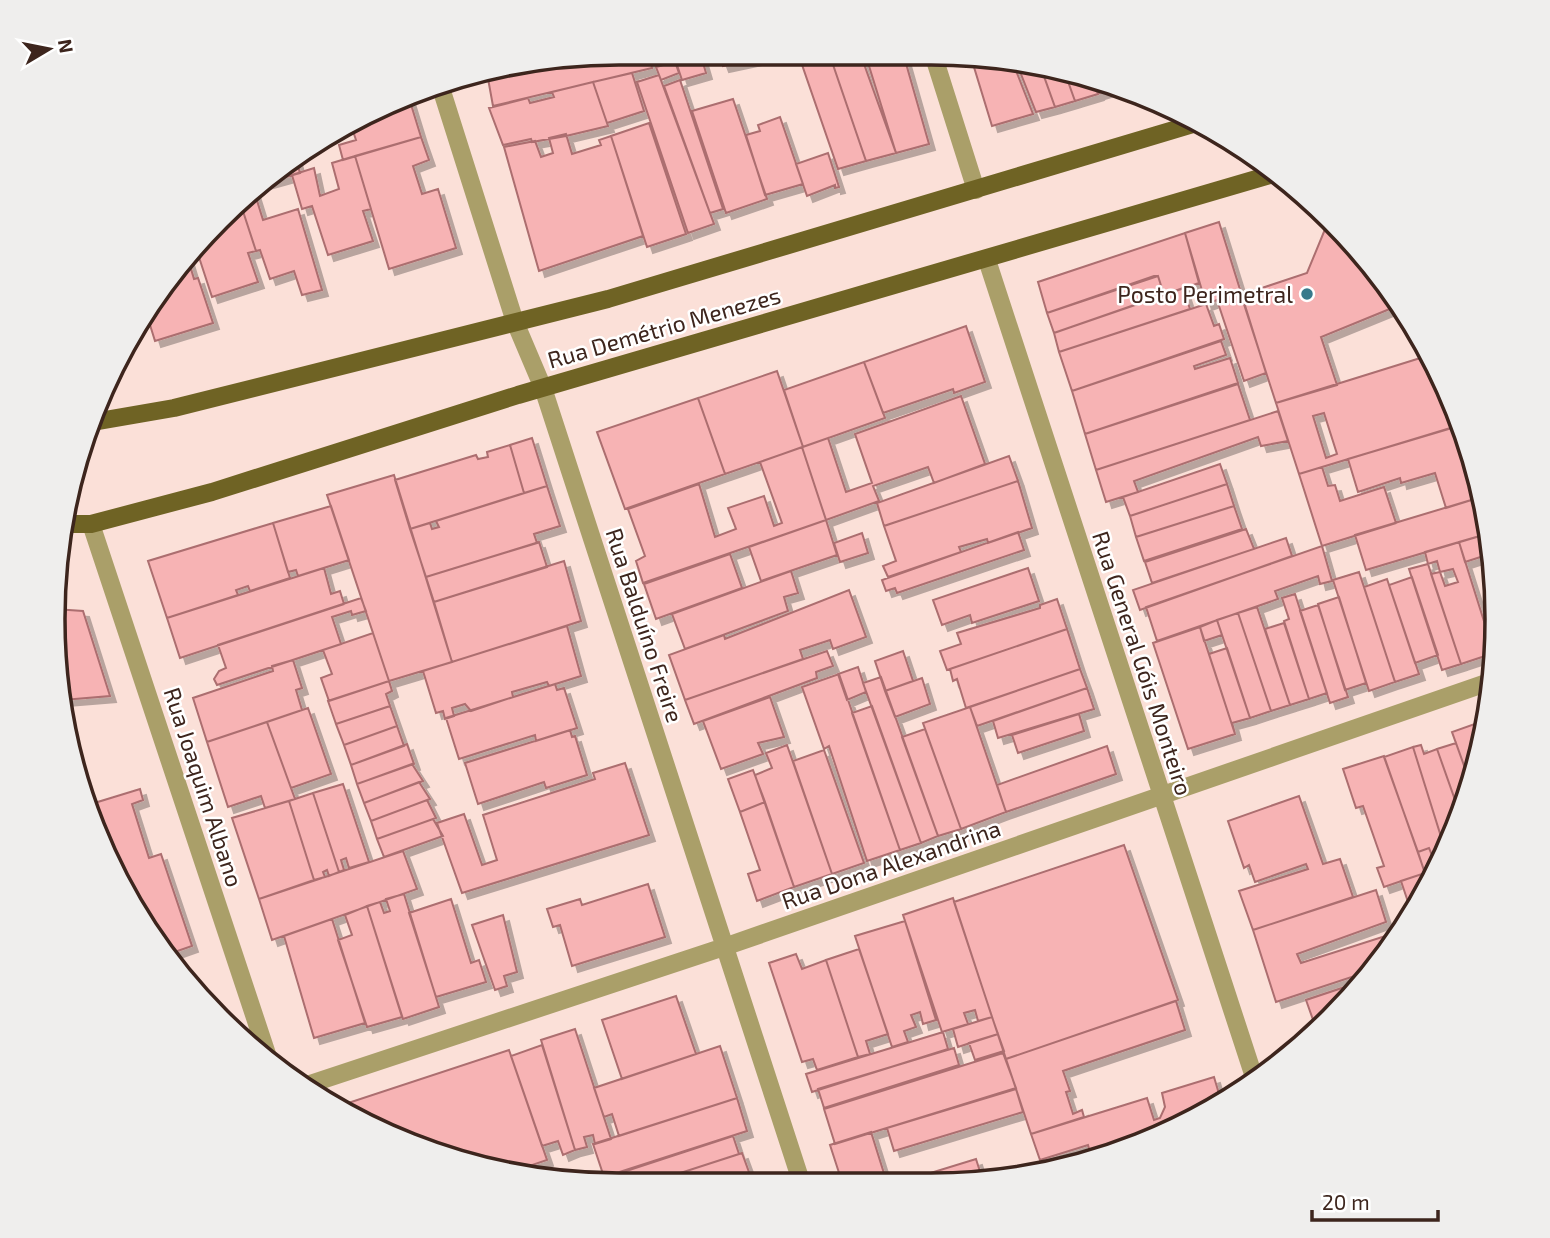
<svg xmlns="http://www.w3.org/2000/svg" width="1550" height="1238" viewBox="0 0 1550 1238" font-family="'Exo 2',sans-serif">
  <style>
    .building { fill: #f7b3b4; stroke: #ac6e6f; stroke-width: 2; fill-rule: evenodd; filter: url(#shadow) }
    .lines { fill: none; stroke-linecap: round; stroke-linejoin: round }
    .minor { stroke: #aa9f69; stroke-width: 18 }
    .primary { stroke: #6f6324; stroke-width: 18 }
    .poi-dot { fill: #37798b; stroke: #fff; stroke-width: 2.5 }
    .labels { text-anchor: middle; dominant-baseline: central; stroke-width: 5; stroke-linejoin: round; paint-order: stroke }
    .poi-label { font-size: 23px; fill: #3d251d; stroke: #fff; text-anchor: end }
    .street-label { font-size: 23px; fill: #3d251d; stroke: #fff }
    .rim { fill: none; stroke: #3d251d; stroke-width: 3.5 }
  </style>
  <defs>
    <filter id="shadow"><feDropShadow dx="6" dy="6" stdDeviation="0" flood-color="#0004"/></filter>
  </defs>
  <rect width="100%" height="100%" fill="#fbe0d8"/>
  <!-- building -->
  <path class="building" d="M619,52L649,53L652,68L493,106L487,73Z
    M674,53H714L676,62Z
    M718,53H759L761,58L723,66Z
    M807,53H829L866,161L838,169L799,56Z
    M829,53H860L896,153L866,161Z
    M865,53H903L929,144L896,153Z
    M970,54L1013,63L1033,114L992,126Z
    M701,56L706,73L682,80L676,62Z
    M675,62L679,73L661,80L656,67Z
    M1017,64L1041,68L1055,107L1036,112Z
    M1041,68L1065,73L1075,101L1055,107Z
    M632,73L644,111L607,123L593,82Z
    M1065,73L1092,78L1098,94L1075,101Z
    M659,75L714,224L688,233L637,82Z
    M1095,79L1113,83L1122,86L1099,93Z
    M680,80L723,209L710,213L664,86Z
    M593,82L608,126L566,136L532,142L531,139L503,145L489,108L528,98L530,103L554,97L552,92Z
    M409,98L421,137L343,160L339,145L356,140L350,122Z
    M733,99L767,199L726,213L692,111Z
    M780,117L803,184L765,195L746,135L760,131L758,125Z
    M649,123L686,234L647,247L611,136Z
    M566,134L572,154L601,145L599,140L611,136L643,236L539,271L504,147L535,141L541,157L553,153L549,138Z
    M421,137L429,160L413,166L422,194L438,189L456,248L389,269L355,156Z
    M828,153L839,187L835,188V185L807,196L796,164Z
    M355,156L371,209L363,211L373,241L328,255L312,206L302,209L292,175L314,168L320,196L339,189L332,163Z
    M296,159L300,173L264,183Z
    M254,191L263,220L298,209L322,290L302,295L294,271L270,279L260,250L256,251L240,202Z
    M240,202L256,251L248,253L258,282L212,297L196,248L219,218Z
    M1219,222L1266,373L1244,381L1217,300L1206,304L1185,233Z
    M1328,222L1397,306L1321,337L1337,385L1276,403L1241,295L1307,273Z
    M1185,233L1199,283L1164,295L1158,276H1154L1047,313L1038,282Z
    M188,259L194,279L198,278L213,323L155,341L146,312Z
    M1158,276L1164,295L1054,333L1047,313Z
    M1183,288L1190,309L1059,352L1054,333Z
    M1206,304L1214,326L1219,324L1224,339L1072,391L1059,352Z
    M966,326L985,382L954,393L953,389L883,413L864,362Z
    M1221,341L1226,355L1194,366L1195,369L1230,358L1238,383L1085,434L1072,391Z
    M1430,355L1453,406L1457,426L1299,474L1276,403ZM1324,413L1337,454L1326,458L1313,416Z
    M864,362L885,418L803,447L784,390Z
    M777,371L803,447L725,474L698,398Z
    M1238,384L1250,420L1096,470L1085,434Z
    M961,396L985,464L934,483L928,467L873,486L879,501L826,520L802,447L828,438L846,492L872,483L855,434Z
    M698,398L725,474L625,509L597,432Z
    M1278,411L1288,441L1261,446L1258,437L1134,481L1138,492L1106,502L1096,470Z
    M1462,425L1481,497L1446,508L1435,473L1401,483L1400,478L1358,492L1348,459Z
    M532,438L547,486L524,493L510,445Z
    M510,445L524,493L410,529L395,480L476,455L478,459L488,457L487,452Z
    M802,447L826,520L643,583L636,561L645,556L628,509L699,484L715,537L736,529L728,508L764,496L774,526L782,523L760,462Z
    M1009,456L1018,481L884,526L877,503Z
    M1220,464L1227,484L1130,516L1123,497Z
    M1322,467L1328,486L1335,485L1340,501L1384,487L1396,523L1322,546L1299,474Z
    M394,475L452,662L389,681L327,495Z
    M1018,481L1032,528L988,543L987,539L959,547L961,552L888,577L883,566L896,561L884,526Z
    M1227,484L1234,506L1136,537L1130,516Z
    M547,486L560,526L534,534L537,543L426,577L410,529L430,523L432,529L439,527L436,521Z
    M1481,497L1490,533L1366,570L1355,535Z
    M331,506L349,560L298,576L296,570L288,572L273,523Z
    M1234,506L1242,529L1144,561L1136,537Z
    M826,520L837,555L761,581L749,547Z
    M273,523L290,578L250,591L248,586L236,590L238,595L167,618L148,561Z
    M1246,529L1254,549L1152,583L1145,562Z
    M1018,532L1024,550L897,593L895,588L886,591L882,580Z
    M862,533L868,553L840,562L834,543Z
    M1490,533L1493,553L1465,562L1459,542Z
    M1286,538L1292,556L1140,610L1133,590Z
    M539,542L547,567L434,602L426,577Z
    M1459,542L1494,653L1461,664L1431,574L1440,572L1437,561L1428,564L1425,552ZM1453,569L1458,582L1445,586L1440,572Z
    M1322,546L1332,581L1320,584L1318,576L1275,591L1278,599L1157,641L1146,607Z
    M730,554L742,588L656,619L644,584Z
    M564,561L581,621L452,662L434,602Z
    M1428,564L1461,664L1442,670L1409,569Z
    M324,568L331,594L340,591L344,604L180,658L167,618Z
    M1028,568L1039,601L972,623L970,615L942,625L933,600Z
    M791,571L798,593L784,597L788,611L685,649L672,614Z
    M1359,572L1395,682L1369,691L1333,580Z
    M1412,577L1438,655L1415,663L1389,585Z
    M1387,579L1419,674L1395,682L1364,587Z
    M849,590L866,637L833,649L830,640L800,650L803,659L685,700L669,655L724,635L725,639Z
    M1295,594L1327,693L1309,699L1284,621L1289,619L1282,598Z
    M1339,597L1366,683L1345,690L1318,604Z
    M361,598L366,611L352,615L351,611L332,617L341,644L217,685L214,679L219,671L226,668L218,645Z
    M1057,599L1067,629L947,670L940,651L961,644L957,633L1040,608V605Z
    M1318,605L1348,697L1330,703L1300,611Z
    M1257,607L1290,705L1271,711L1238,613Z
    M54,609L83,611L110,696L63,700Z
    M1238,613L1271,711L1250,718L1217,620Z
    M1217,620L1222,635L1204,641L1200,627Z
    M1284,623L1309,699L1290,705L1265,629Z
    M567,626L581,676L549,686L547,682L512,692L513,697L471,711L465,704L452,708L454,716L445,719L443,711L436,713L423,671Z
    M1200,627L1235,734L1188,749L1153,643Z
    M1067,629L1080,669L966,708L957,679L953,681L950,669Z
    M373,633L389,681L329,701L321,678L332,674L323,650Z
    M1227,648L1250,718L1232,723L1235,734L1209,654Z
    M827,651L833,666L816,672L817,678L694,724L685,700Z
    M903,651L913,681L885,691L875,661Z
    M293,660L302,688L296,690L302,710L207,742L193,698L273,671L272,666Z
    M858,667L866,692L847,700L838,674Z
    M1080,669L1087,688L977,726L970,707Z
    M839,674L900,850L867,861L829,746L824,749L802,687Z
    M881,677L938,836L921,843L863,683Z
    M922,678L930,704L895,717L885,691Z
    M389,681L392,691L386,694L390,706L336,724L328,701Z
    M555,684L557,690L564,688L577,728L536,741L535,735L459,759L446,718Z
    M1087,688L1094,709L998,738L993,721Z
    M770,697L784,737L758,743L763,754L721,769L703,721Z
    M390,706L397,726L344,745L336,724Z
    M872,706L921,843L900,850L852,713Z
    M970,707L1006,812L961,829L923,723Z
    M308,708L331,774L291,788L267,722Z
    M1079,714L1084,731L1018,753L1012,735Z
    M1486,720L1478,766L1471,785L1452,732Z
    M267,722L295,799L265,808L261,796L228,807L207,742Z
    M397,726L404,746L351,765L344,745Z
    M925,729L961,829L938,836L902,737Z
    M570,730L572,737L575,736L587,775L546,788L544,782L478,804L465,763Z
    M1456,743L1471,785L1460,814L1437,749Z
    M407,744L414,764L357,784L351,765Z
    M787,745L832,874L794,887L755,775L772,768L766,753Z
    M1421,745L1424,754L1437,749L1460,814L1450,841L1445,843H1443L1413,747Z
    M1107,746L1116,774L1006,812L997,785Z
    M1413,747L1443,843L1450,841L1440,866L1437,868L1429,848L1418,852L1384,757Z
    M824,750L864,863L832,874L793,761Z
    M1384,756L1425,873L1384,887L1377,868L1384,866L1363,806L1356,808L1343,769Z
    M625,763L649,835L462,893L437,823L464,814L482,865L497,860L483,815L595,779L593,773Z
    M412,764L423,781L364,803L357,784Z
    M753,770L765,802L740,812L728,779Z
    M419,782L430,799L371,821L364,803Z
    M343,784L369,862L349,868L346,858L341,860L344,870L339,872L313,793Z
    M140,789L143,800L132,804L149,858L161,854L192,946L166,955L128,902V888L123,889L88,805Z
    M313,793L339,872L329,876L327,870L323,872L325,877L314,880L289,801Z
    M1299,796L1323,864L1340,859L1353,897L1253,930L1239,891L1308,869L1306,864L1255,882L1249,865L1244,868L1228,821Z
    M427,800L436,818L377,839L371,821Z
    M289,801L314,880L259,899L232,818Z
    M765,802L794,887L757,901L748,874L760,870L740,812Z
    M433,819L443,836L384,857L377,839Z
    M1124,845L1178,1000L1006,1059L954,902Z
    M1429,848L1437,868L1440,866L1429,886L1418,852Z
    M403,851L417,889L272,940L259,899Z
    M1425,873L1429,886L1412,914L1401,881Z
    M648,884L665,937L572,966L560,925L553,927L547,909L580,899L582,905Z
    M1376,890L1386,922L1297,954L1301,963L1401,931L1380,964L1376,969L1276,1002L1253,930Z
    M404,894L439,1007L403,1019L367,906L380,902L384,913L390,911L386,899Z
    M953,898L992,1017L978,1021L975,1010L964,1013L968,1024L942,1032L903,915Z
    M451,899L471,963L479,960L486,982L436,997L409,913Z
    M367,906L402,1017L367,1027L338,940L352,935L345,915Z
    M503,915L517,972L504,976L507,986L495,990L472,925Z
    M332,919L365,1023L314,1038L284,936Z
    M905,921L936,1020L923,1024L920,1012L911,1015L916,1027L904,1031L908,1042L892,1047L855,936Z
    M859,949L888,1034L866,1041L870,1054L858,1057L826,960Z
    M796,954L802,969L826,960L858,1057L817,1070L813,1059L802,1062L769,963Z
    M1366,980L1317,1031L1306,1000Z
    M676,996L696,1054L622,1079L602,1020Z
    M1176,1001L1185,1030L1063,1071L1070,1091L1066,1092L1073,1114L1082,1110L1084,1117L1031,1134L1006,1059Z
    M992,1017L998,1034L958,1047L953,1029Z
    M575,1029L611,1139L595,1144L593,1135L584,1137L587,1147L575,1150L541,1040Z
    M943,1032L948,1049L812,1092L806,1074Z
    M998,1034L1004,1051L975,1060L969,1043Z
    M542,1045L575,1150L563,1155L558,1141L542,1146L511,1056Z
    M720,1046L737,1098L619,1136L612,1114L604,1117L594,1088Z
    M954,1048L959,1065L824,1108L818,1089Z
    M509,1050L547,1160L506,1174L402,1142L339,1106Z
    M1003,1053L1016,1088L835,1144L824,1109Z
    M1214,1077L1222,1104L1214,1110L1113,1156L1092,1160L1088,1145L1040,1160L1031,1134L1147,1098L1154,1120L1160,1118L1165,1107L1162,1093Z
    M1016,1089L1023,1112L894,1151L887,1128Z
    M737,1098L747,1131L604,1177L593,1144Z
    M871,1132L887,1183L842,1182L830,1145Z
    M733,1136L739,1154L665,1178L608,1177Z
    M742,1153L750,1175L738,1179L665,1178Z
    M976,1159L983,1181L968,1184L898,1183Z"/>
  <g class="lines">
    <!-- minor -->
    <path class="minor" d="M933,54L976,190
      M440,85L515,322L543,388L801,1181
      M987,260L1255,1080
      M91,524L271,1066
      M304,1086L724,947L1492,681"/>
    <!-- primary -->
    <path class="primary" d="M93,422L174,408L608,299L1200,122
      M65,524H91L212,492L518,395L1277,173"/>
  </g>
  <!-- markers -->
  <circle class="poi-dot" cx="1307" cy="294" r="7"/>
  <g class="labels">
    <!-- poi labels -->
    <g class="poi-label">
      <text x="1293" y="294">Posto Perimetral</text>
    </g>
    <!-- street labels -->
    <g class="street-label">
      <text transform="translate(664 327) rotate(-16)">Rua Demétrio Menezes</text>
      <text transform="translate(645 625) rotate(72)">Rua Balduíno Freire</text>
      <text transform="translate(1143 663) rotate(72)">Rua General Góis Monteiro</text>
      <text transform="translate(204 787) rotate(72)">Rua Joaquim Albano</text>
      <text transform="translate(891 864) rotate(-19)">Rua Dona Alexandrina</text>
    </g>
  </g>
  <!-- crop -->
  <path d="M0 0H1550V1238H0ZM619 65H931A554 554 0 0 1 1485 619V619A554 554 0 0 1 931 1173H619A554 554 0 0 1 65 619V619A554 554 0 0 1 619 65Z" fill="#efeeed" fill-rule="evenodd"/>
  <path class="rim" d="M619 65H931A554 554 0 0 1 1485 619V619A554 554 0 0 1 931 1173H619A554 554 0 0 1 65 619V619A554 554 0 0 1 619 65Z"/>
  <!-- north arrow -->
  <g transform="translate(49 49) rotate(80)" stroke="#ffffff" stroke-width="5" paint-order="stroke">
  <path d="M0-5L12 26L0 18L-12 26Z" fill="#3d251d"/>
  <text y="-10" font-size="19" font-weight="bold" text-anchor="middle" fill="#3d251d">N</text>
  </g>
  <!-- scale -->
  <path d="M1312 1210v10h126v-10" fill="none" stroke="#3d251d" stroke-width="3.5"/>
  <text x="1322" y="1210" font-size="21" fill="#3d251d" stroke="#ffffff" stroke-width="5" paint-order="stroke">20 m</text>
</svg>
